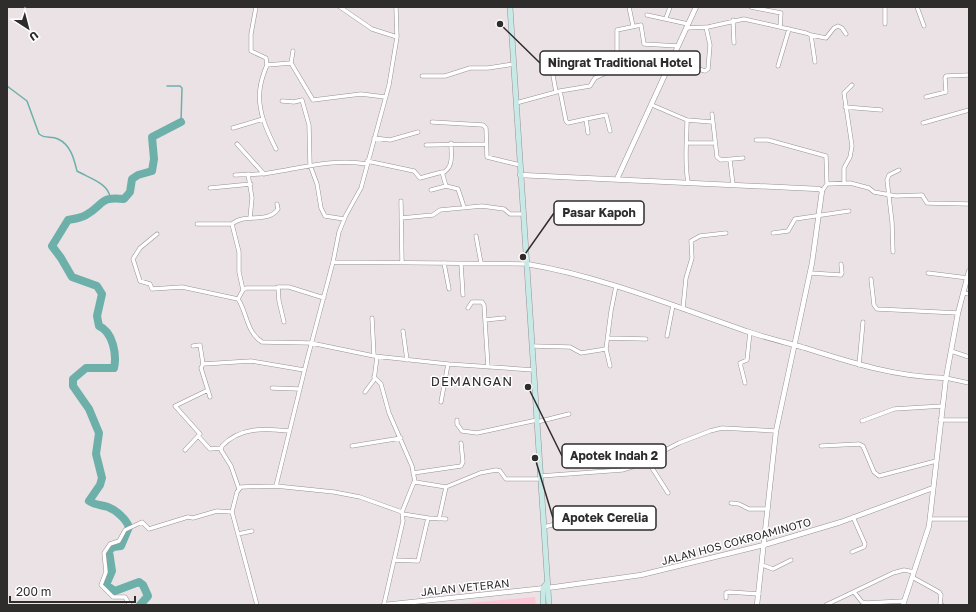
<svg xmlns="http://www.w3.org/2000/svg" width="976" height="612" viewBox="0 0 976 612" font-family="'Golos Text',sans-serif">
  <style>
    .green { fill: #fec6d6 }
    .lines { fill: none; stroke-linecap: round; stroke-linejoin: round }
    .stream { stroke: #6db0aa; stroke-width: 1.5 }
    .river { stroke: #6db0aa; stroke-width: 8 }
    .minor-casing { stroke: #989193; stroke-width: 4.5 }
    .tertiary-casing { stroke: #989193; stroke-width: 5.5 }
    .secondary-casing { stroke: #989193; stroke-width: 6 }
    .minor { stroke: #fff; stroke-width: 3.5 }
    .tertiary { stroke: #fff; stroke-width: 4.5 }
    .secondary { stroke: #c8eae7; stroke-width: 5 }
    .labels { text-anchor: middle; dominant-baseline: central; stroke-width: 3; stroke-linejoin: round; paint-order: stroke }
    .street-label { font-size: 11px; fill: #2f2c2c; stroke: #fff }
    .quarter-label { font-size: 13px; letter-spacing: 1px; fill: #2f2c2c; stroke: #fff }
    .leader { fill: none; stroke: #2f2c2c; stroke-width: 1.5 }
    .callout-dot { fill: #2f2c2c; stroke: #fff; stroke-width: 1.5 }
    .callout { fill: #fff; stroke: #2f2c2c; stroke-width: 1.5 }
    .callout-label { font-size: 12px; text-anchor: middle; font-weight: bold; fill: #2f2c2c }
  </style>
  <rect width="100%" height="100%" fill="#ebe2e5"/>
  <!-- green -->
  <path class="green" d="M535,597L536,605H445Z"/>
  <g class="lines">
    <!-- stream -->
    <path class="stream" d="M7,86L27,101L39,134C45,139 51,136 58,139C71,145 74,159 77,171C89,178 108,183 110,197
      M167,86H180L182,88L181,122"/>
    <!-- river -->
    <path class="river" d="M140,605L148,596L143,585L139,582L115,591L106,585L112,571L109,551L113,547L121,546L129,527C126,519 116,510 108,507C101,505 95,505 89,501L100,485L102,478L96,454L99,433L89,409L73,386V379L86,368H114C117,355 113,332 99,326L97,316L102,294L97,286L72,277L61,258L52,246L68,220C74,219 81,218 86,215C104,205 99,196 124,199L130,192L132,179L138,175L152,171L154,159L152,137L181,122"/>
    <!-- minor casing -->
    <g class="minor-casing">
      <path id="minor" d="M256,7L251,34V51L266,58L267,65L291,63
        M340,7L372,29L397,37
        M629,7L633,26
        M751,7L781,13L780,27
        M917,7L924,26
        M647,15L688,24
        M666,18L670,7
        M733,20L734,43
        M885,24V7
        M686,28L708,27L744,19L806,33L811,35L815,62
        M811,35L826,38L834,28L838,26L842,28L846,34
        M293,51L291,63L313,100L361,94L385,97
        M672,60L705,71L708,69L710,45L706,27
        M267,65C264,72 261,81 260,89C257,110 267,131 276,149
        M778,66L789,29
        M552,70L556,92
        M667,71L617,60V30L641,25L644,44L678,46
        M422,76H445L470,68H488L514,64
        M560,91L566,121L568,123L586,119L588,133
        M926,97L946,92L945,78L946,76L969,75
        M282,101L294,102L302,100L309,125L310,165L317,184L321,208L325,216L344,219
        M516,103L560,91L590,86L595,78L606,73V64
        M652,105L687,120C687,141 684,161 688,182
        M845,107L881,110
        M712,114L717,157L721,160L743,158
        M586,119L606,115L610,131
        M687,120L712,122
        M432,122L483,125L486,128L487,157L520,165
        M923,123L969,110
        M233,128L263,119
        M374,138L390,140L418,132
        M756,140H768L826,156L827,184
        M687,143H714
        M237,144L264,174
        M426,145L486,144
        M730,160L733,185
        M367,161L414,171L420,178L442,172L446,186
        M443,173C454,166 451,156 451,143
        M248,174L252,198L250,218
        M235,175C246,174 258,175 269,173C302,168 334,158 367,164
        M844,182V168L850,157L852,146L844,93L852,85
        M210,188L251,184
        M431,190L446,186L458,189L464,207
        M822,191L827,184L850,183L869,188L874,192L896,196L922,195L927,203L969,204
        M401,201L402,262
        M401,218L433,215L440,210L482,206L504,209L510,214H523
        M197,224H232
        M773,233L788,231L795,219L849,211
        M157,234L140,248L133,259L140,281L150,284L152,289L182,287L238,299C247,312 246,332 262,342L311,343L374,356L448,364L534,370
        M476,236L481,263
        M893,252L892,222L887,180L889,175L899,170
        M333,262L527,264
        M444,263L449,289
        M461,264L463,295
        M810,273L841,275L842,273L841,264
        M928,273L968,278
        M871,279L874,305L877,309L958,313
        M243,290L239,272V252L232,224C244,213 268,224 278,209L277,204
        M964,293L969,294
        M238,299L243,290L246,288H277
        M468,308L472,302H482L484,305L488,367
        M683,308L686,278L692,258L691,241L700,236L726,233
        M372,318L374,356
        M485,320L504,318
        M284,322L279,301L278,287H289L324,298
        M403,331L407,360
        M667,336L673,305
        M608,338L646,339
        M193,346L200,345L203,364L251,361L304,370
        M532,346L570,347L581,353L606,349L611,311L616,286
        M606,349L610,366
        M951,351L969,357
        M203,364L201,368L210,397
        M859,365L863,322
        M374,377L381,384L389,413L412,466L415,482L446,487L480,473L496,470L500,471L506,479H540
        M946,378L969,383
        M745,383L740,363L747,360L750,332
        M272,388L299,389
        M365,392L374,380L377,357
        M441,402L448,364
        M457,420V424L462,431L477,433L537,420
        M940,420H969
        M862,421L894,409L943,406
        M537,422L569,414
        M199,437L210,449L221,448
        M352,446L401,438
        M821,446L859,444L863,446L874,472L879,476L936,461
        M185,450L200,434L175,406L208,390
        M647,460L668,493
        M413,473L461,466L463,462L461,443
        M540,476L622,470L632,467L679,443L710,431L722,428L776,431
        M276,486L307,360L333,262L339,232L346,215L361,188L389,85L397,37L396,7
        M239,489L231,466L221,450L222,446C240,427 265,428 289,431
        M731,503L739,504L749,509H768
        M402,512L414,482
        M403,514L428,518L446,519
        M439,519L446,487
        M930,519H969
        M544,527L579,518L626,513
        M238,534L252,531
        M852,552L864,547L865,544L853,517
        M394,560L418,561L428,518
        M762,565L773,569L791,560
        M912,577L939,592L941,595L940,604L942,605
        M854,592L862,602L866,603L904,601
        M726,598V593L729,592L759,594
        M130,605L125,597H113L101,585L106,572L104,553L110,544L119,541L125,530L142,522L149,529L188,517L193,518L217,511L232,512
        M257,605L232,512L237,492L241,487L276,486L334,492L360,497L402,512L403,521L384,604
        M826,605L893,573L904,570L914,572"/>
    </g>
    <!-- tertiary casing -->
    <g class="tertiary-casing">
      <path id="tertiary" d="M520,175L819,189L822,191L812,263L776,431L757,605
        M617,179L696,7
        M527,264C604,277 676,307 749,332C767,338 784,342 802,347C849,362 895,377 946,378
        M384,605L555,587L641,575L764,545L841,522L933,488
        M903,605L929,526L946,378L958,313L969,271"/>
    </g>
    <!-- secondary casing -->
    <g class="secondary-casing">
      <path id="secondary" d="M510,7L549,605
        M543,605V588L547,583"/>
    </g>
    <!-- minor -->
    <use href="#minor" class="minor"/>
    <!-- tertiary -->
    <use href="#tertiary" class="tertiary"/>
    <!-- secondary -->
    <use href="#secondary" class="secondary"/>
  </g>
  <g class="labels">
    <!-- street labels -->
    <g class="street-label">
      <text transform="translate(736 541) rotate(-15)">JALAN HOS COKROAMINOTO</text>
      <text transform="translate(465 587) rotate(-6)">JALAN VETERAN</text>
    </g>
    <!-- quarter labels -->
    <g class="quarter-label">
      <text x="472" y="381">DEMANGAN</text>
    </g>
  </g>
  <!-- callouts -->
  <path class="leader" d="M500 24L540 63M523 257L554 213M528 387L562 456M535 458L553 518"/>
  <g class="callout-dot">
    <circle cx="500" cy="24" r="4"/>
    <circle cx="523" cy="257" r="4"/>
    <circle cx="528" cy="387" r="4"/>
    <circle cx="535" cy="458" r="4"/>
  </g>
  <g class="callout">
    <rect x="540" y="51" width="160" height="24" rx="4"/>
    <rect x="554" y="201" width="90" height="24" rx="4"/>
    <rect x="562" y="444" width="104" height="24" rx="4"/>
    <rect x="553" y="506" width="103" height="24" rx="4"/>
  </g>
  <g class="callout-label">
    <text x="620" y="67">Ningrat Traditional Hotel</text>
    <text x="599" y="217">Pasar Kapoh</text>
    <text x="614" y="460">Apotek Indah 2</text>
    <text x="605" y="522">Apotek Cerelia</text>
  </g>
  <!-- border -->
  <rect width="976" height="612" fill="none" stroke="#2f2c2c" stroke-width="16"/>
  <!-- north arrow -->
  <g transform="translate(28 28) rotate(144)" stroke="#ffffff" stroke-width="3" paint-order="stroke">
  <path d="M0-3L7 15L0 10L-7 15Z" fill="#2f2c2c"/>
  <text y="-6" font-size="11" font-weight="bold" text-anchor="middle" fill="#2f2c2c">U</text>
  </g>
  <!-- scale -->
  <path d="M10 596v6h125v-6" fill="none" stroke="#2f2c2c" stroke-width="2"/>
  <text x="16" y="596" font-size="12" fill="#2f2c2c" stroke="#ffffff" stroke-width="3" paint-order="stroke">200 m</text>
</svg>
